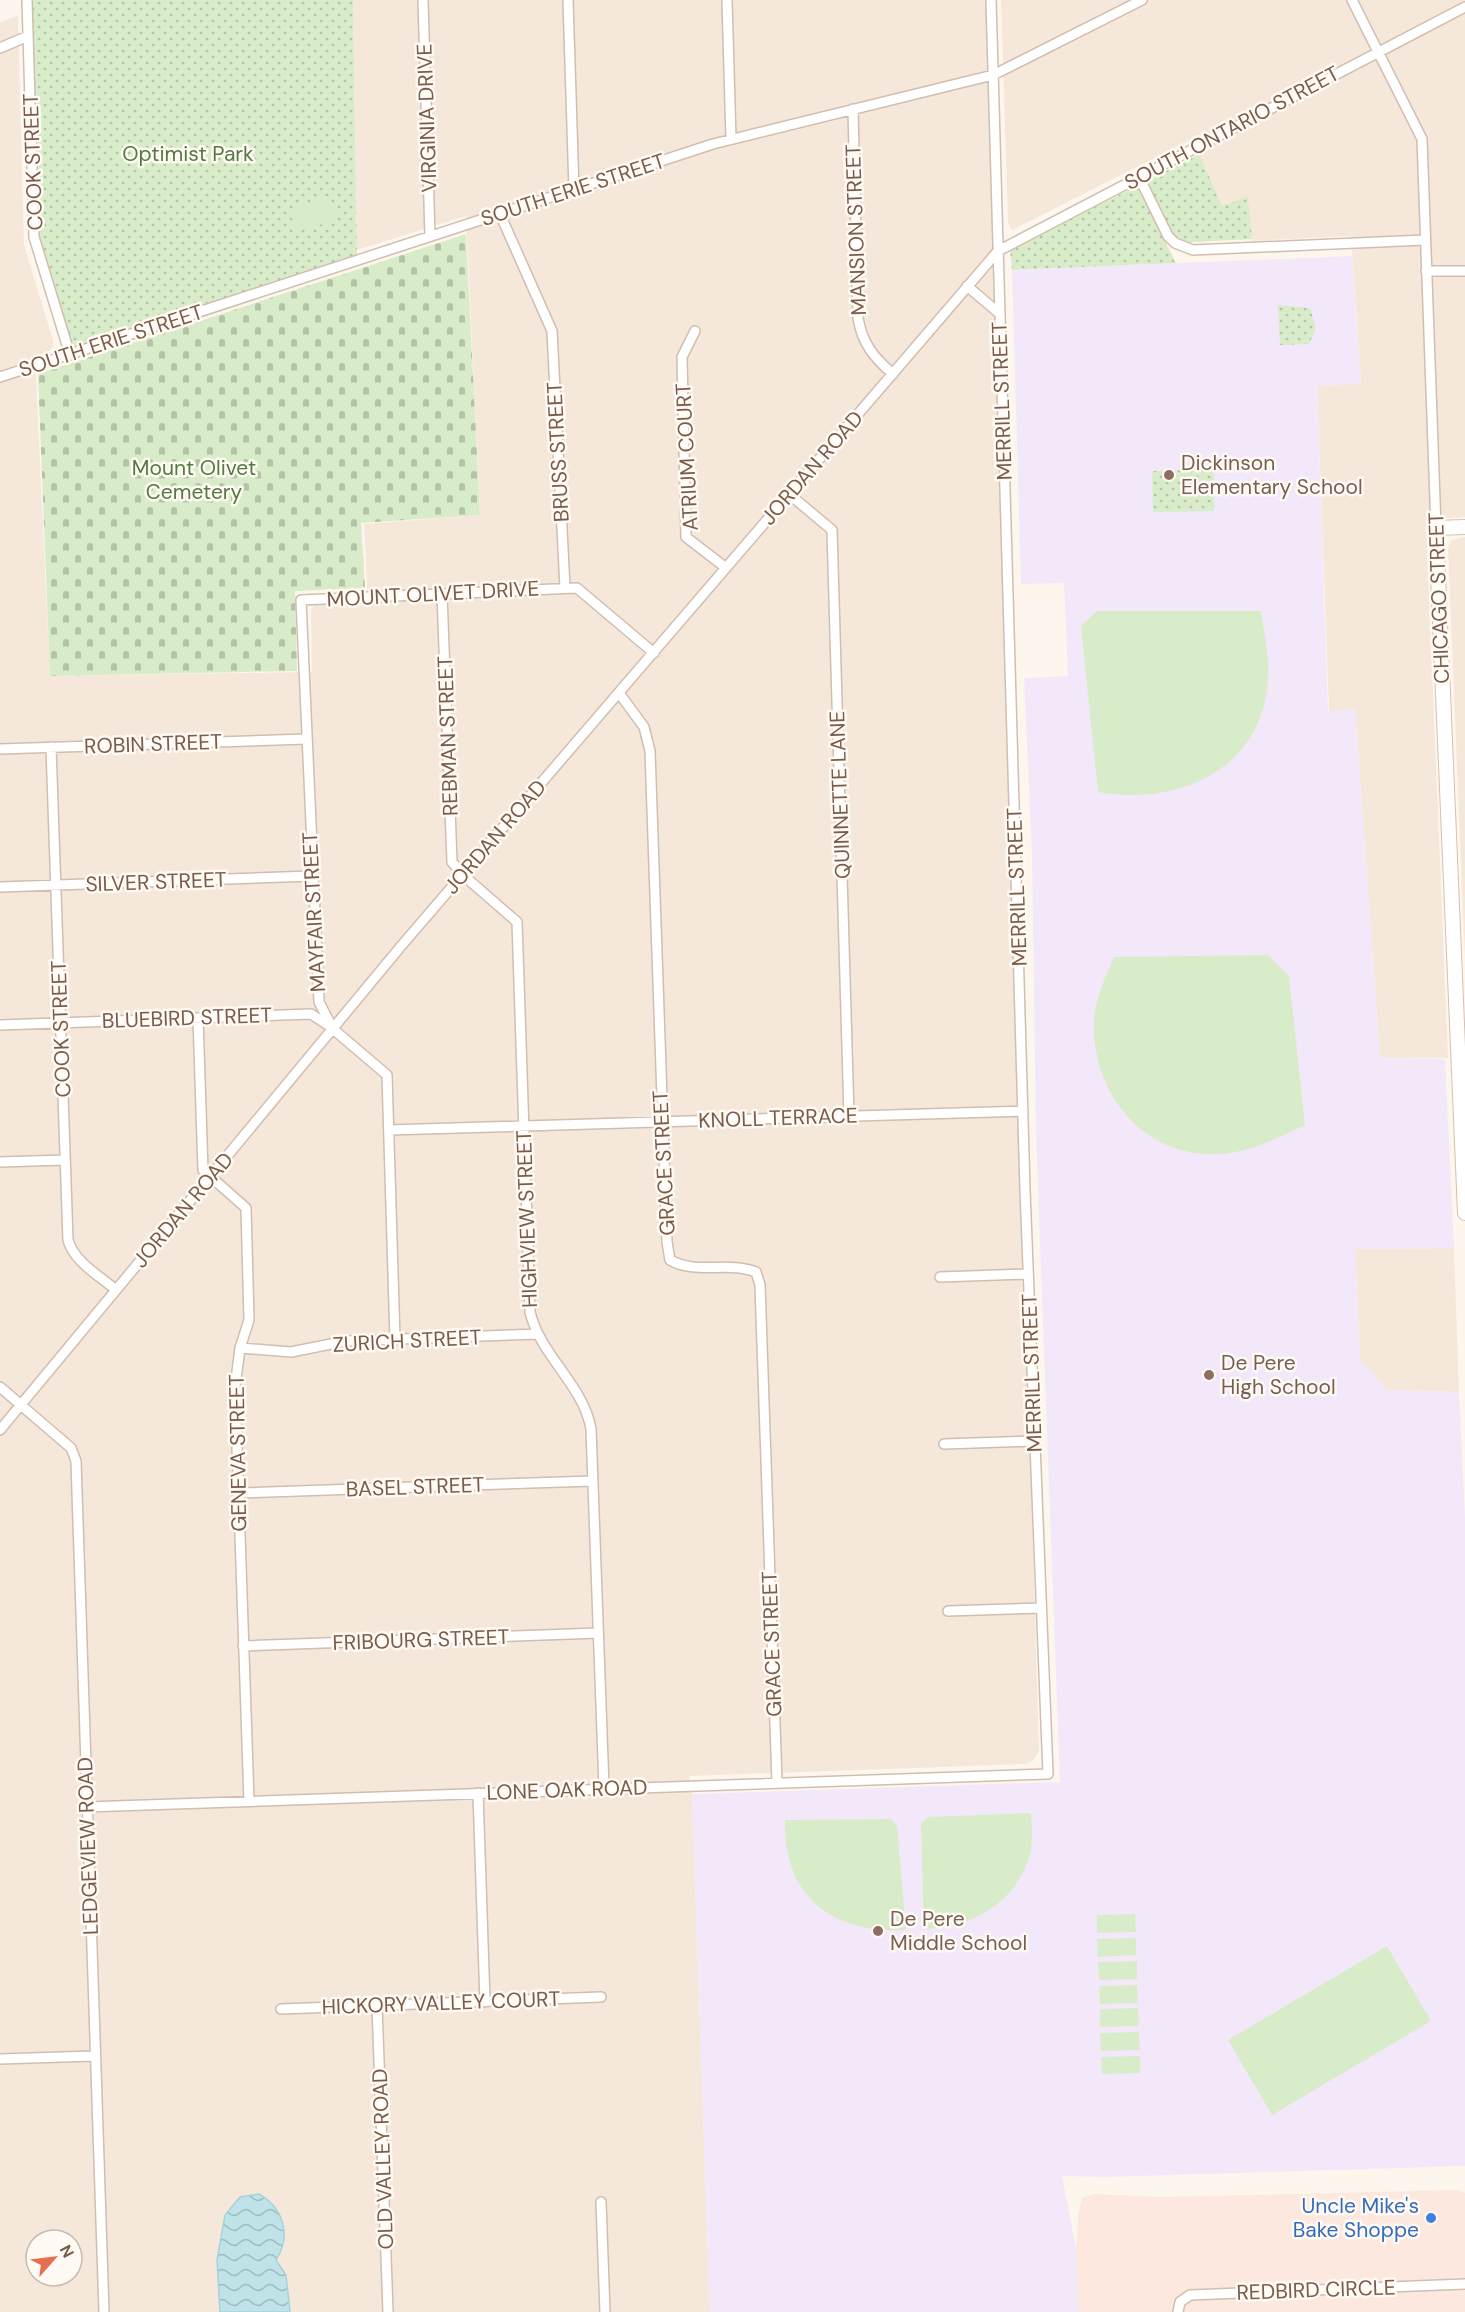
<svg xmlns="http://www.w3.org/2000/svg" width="1465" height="2312" viewBox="0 0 1465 2312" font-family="'DM Sans',sans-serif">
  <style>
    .residential { fill: #f5e8da; fill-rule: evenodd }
    .commercial { fill: #fde8e0 }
    .education { fill: #f3e8fa }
    .cemetery { fill: url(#cemetery-stones) }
    .park { fill: url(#park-dots) }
    .pitch { fill: #d8ecc9 }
    .water { fill: url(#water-waves); stroke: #a5d3da; stroke-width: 1.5 }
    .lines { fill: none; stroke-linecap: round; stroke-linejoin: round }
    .street-casing { stroke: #d1beb0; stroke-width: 12 }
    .secondary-casing { stroke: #d6c0b0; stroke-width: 16 }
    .street { stroke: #fff; stroke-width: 9 }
    .secondary { stroke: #fff; stroke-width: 14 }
    .education-dot { fill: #8d6e63; stroke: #fffaf3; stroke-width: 2 }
    .shop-dot { fill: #3f7fe0; stroke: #fffaf3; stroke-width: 2 }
    .labels { text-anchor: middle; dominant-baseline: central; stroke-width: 5; stroke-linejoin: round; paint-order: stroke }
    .street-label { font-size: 21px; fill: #7a5c4d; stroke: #fffaf3 }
    .park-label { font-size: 21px; fill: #537a41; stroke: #fffaf3 }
    .education-label { font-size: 21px; fill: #785e54; stroke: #fffaf3; text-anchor: start }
    .shop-label { font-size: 21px; fill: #366cbe; stroke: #fffaf3; text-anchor: end }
  </style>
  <defs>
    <pattern id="cemetery-stones" width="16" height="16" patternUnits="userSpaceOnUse" patternTransform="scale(1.5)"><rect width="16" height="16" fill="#d8ecc9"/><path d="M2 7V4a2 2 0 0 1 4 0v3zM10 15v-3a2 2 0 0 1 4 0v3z" fill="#b4c2a5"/></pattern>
    <pattern id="park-dots" width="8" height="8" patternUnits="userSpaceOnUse" patternTransform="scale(1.5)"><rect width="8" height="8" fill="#d8ecc9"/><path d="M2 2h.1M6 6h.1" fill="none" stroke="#b4c2a5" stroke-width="1.8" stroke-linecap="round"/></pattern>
    <pattern id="water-waves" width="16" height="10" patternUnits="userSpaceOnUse" patternTransform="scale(1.5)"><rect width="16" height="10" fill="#bfe3e8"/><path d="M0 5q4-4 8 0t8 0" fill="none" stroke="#a0bbbe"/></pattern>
  </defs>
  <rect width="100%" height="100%" fill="#fdf6ec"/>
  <!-- residential -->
  <path class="residential" d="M353,0H987L1039,1750L1033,1761L1026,1764L689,1776L692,1794L710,2312H0V23L18,15L24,245L53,340V347L48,352L35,356L50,676L312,672L311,609L315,605L368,603L364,524L480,515L466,216L357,250ZM36,2240H72V2276H36Z
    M1001,0H1465V517L1426,520L1448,1058H1380L1355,709L1329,711L1317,385L1361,383L1351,236L1252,241L1248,196L1222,206L1192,139L1012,230L1008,222Z
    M1465,537V960L1448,549L1451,540Z
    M1454,1248L1459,1392L1387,1390L1360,1360L1355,1249Z"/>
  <!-- commercial -->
  <path class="commercial" d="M1457,2190L1465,2193V2312H1079L1076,2249L1078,2217L1082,2198L1093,2194L1161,2197Z"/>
  <!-- education -->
  <path class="education" d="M1352,256L1361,384L1317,386L1328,711L1355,709L1380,1058L1445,1059L1454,1248L1355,1249L1360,1360L1387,1390L1459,1392L1465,1517V2166L1105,2177L1062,2176L1076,2249L1079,2312H710L692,1794L1060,1782L1036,1133L1032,855L1024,678L1068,676L1064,583L1021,584L1012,270Z"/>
  <!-- cemetery -->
  <path class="cemetery" d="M466,234L480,515L361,523L365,588L295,591L297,671L50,676L38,374Z"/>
  <!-- park -->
  <path class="park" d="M27,0H353L357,260L70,355L34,237Z
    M1199,154L1222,206L1248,196L1252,239L1177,243L1147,181Z
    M1137,186L1176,263L1012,270L1010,249Z
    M1278,305L1310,308L1316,328L1309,344L1280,345Z
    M1214,470V511L1153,512L1152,471Z"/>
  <!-- pitch -->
  <path class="pitch" d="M329,196L337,220L296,232L289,209Z
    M1097,611H1261C1263,627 1267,644 1268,661C1274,761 1187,808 1098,792L1081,626Z
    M1268,955L1289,976L1305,1125C1277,1138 1251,1152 1220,1154C1143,1159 1090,1091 1094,1018C1096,997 1106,976 1114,957Z
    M1031,1813C1032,1830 1034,1847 1027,1863C1011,1907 967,1928 924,1929L921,1823L929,1817Z
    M891,1819L897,1826L906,1930C833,1934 783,1897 785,1820Z
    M1135,1914L1136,1932L1097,1933V1915Z
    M1136,1938V1955L1098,1957L1097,1939Z
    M1387,1946L1431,2021L1272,2115L1228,2040Z
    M1137,1961V1979L1099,1980L1098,1962Z
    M1137,1985L1138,2003L1100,2004L1099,1986Z
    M1138,2008L1139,2026L1100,2027V2009Z
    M1139,2032L1140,2050L1101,2051L1100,2033Z
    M1140,2056V2073L1102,2074L1101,2057Z"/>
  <!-- water -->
  <path class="water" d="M259,2194C283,2208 292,2235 276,2260L286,2275L290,2312H220L217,2260L225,2215L240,2197Z"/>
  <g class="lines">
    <!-- street casing -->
    <g class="street-casing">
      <path id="street" d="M27,0L34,237L70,355
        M423,0L430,236
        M568,0L574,190
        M727,0L731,139
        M1352,0L1422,139L1436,528
        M0,48L28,36
        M853,109L858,318C862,343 874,358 893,374
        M1139,177L1168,236L1175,243L1193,250L1425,240
        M500,214L552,331L565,588
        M1426,271H1465
        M967,286L1000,314
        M695,331L682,357L686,537L726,568
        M0,377L713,144L993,75L1142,0
        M789,494L832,530L849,1116
        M442,594L452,862L463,875L517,922L530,1312C540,1355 584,1386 591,1429L604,1788
        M619,693L644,727L650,751L667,1242L670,1260C696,1275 729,1261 756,1272L760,1285L777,1782
        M51,747L68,1240C74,1262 100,1276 116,1290
        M0,749L306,739
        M0,887L311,876
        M198,1018L203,1170L246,1208L249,1320L240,1348L235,1387L249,1801
        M0,1025L311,1014L331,1027
        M389,1130L1023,1111
        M0,1162L65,1160
        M940,1277L1028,1274
        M395,1339L387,1075L333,1029L319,1002L301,600L577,588L654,653
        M240,1348L291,1352L346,1341L538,1334
        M0,1387L71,1448L76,1461L104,2312
        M0,1430L402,945L998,251L1465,7
        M944,1444L1035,1441
        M238,1493L592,1481
        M948,1611L1041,1608
        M243,1646L598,1633
        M478,1793L485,2002
        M86,1807L1048,1774L1025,1190L991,0
        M377,2005L388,2312
        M281,2009L601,1997
        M0,2059L94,2056
        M601,2202L605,2312
        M1178,2312L1180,2302L1190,2295L1465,2284"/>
    </g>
    <!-- secondary casing -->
    <g class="secondary-casing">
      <path id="secondary" d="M1465,527L1436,528L1465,1213"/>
    </g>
    <!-- street -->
    <use href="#street" class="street"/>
    <!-- secondary -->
    <use href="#secondary" class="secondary"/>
  </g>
  <!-- markers -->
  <g class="education-dot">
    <circle cx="1169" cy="475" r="6"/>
    <circle cx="1209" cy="1375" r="6"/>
    <circle cx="878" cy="1931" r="6"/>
  </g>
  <circle class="shop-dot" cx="1431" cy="2218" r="6"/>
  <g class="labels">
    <!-- street labels -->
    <g class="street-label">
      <text transform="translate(427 118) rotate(-92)">VIRGINIA DRIVE</text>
      <text transform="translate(1232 128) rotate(-28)">SOUTH ONTARIO STREET</text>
      <text transform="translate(33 162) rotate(-92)">COOK STREET</text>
      <text transform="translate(573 190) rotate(-18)">SOUTH ERIE STREET</text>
      <text transform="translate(856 230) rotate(-92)">MANSION STREET</text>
      <text transform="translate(111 341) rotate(-18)">SOUTH ERIE STREET</text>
      <text transform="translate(1002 401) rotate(-92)">MERRILL STREET</text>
      <text transform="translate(558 452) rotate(-93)">BRUSS STREET</text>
      <text transform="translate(687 457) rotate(-93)">ATRIUM COURT</text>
      <text transform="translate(812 468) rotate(-49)">JORDAN ROAD</text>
      <text transform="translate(433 594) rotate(-3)">MOUNT OLIVET DRIVE</text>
      <text transform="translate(1439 598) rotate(-92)">CHICAGO STREET</text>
      <text transform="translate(448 736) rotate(-92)">REBMAN STREET</text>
      <text transform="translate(153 744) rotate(-2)">ROBIN STREET</text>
      <text transform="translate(840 795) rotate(-92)">QUINNETTE LANE</text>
      <text transform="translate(495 837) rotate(-49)">JORDAN ROAD</text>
      <text transform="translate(156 882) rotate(-2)">SILVER STREET</text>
      <text transform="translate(1017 887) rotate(-92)">MERRILL STREET</text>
      <text transform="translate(314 912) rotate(-93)">MAYFAIR STREET</text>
      <text transform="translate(187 1018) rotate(-2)">BLUEBIRD STREET</text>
      <text transform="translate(61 1029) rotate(-92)">COOK STREET</text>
      <text transform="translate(778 1118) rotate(-2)">KNOLL TERRACE</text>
      <text transform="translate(664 1163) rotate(-93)">GRACE STREET</text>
      <text transform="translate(183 1210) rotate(-50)">JORDAN ROAD</text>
      <text transform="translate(527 1219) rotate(-92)">HIGHVIEW STREET</text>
      <text transform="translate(407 1341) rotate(-3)">ZURICH STREET</text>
      <text transform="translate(1032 1373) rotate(-92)">MERRILL STREET</text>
      <text transform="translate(238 1453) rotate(-91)">GENEVA STREET</text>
      <text transform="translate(415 1487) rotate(-2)">BASEL STREET</text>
      <text transform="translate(421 1640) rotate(-2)">FRIBOURG STREET</text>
      <text transform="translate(772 1644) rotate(-92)">GRACE STREET</text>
      <text transform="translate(567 1790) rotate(-2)">LONE OAK ROAD</text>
      <text transform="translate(88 1846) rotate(-92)">LEDGEVIEW ROAD</text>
      <text transform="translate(441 2003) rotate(-2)">HICKORY VALLEY COURT</text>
      <text transform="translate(383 2159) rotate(-92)">OLD VALLEY ROAD</text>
      <text transform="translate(1316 2290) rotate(-2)">REDBIRD CIRCLE</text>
    </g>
    <!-- park labels -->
    <g class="park-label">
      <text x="188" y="154">Optimist Park</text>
      <text x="194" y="468">Mount Olivet<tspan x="194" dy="24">Cemetery</tspan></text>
    </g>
    <!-- education labels -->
    <g class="education-label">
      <text x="1181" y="463">Dickinson<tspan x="1181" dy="24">Elementary School</tspan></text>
      <text x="1221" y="1363">De Pere<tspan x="1221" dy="24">High School</tspan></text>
      <text x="890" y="1919">De Pere<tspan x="890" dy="24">Middle School</tspan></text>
    </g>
    <!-- shop labels -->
    <g class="shop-label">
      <text x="1419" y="2206">Uncle Mike's<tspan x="1419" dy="24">Bake Shoppe</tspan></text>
    </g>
  </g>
  <!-- north arrow -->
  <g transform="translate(54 2258) rotate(62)"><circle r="28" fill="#fffaf3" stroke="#cabbb1" stroke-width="1.5"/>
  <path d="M0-4.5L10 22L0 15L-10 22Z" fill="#e76f51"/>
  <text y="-9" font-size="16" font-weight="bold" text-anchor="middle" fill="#7a5c4d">N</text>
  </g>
</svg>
